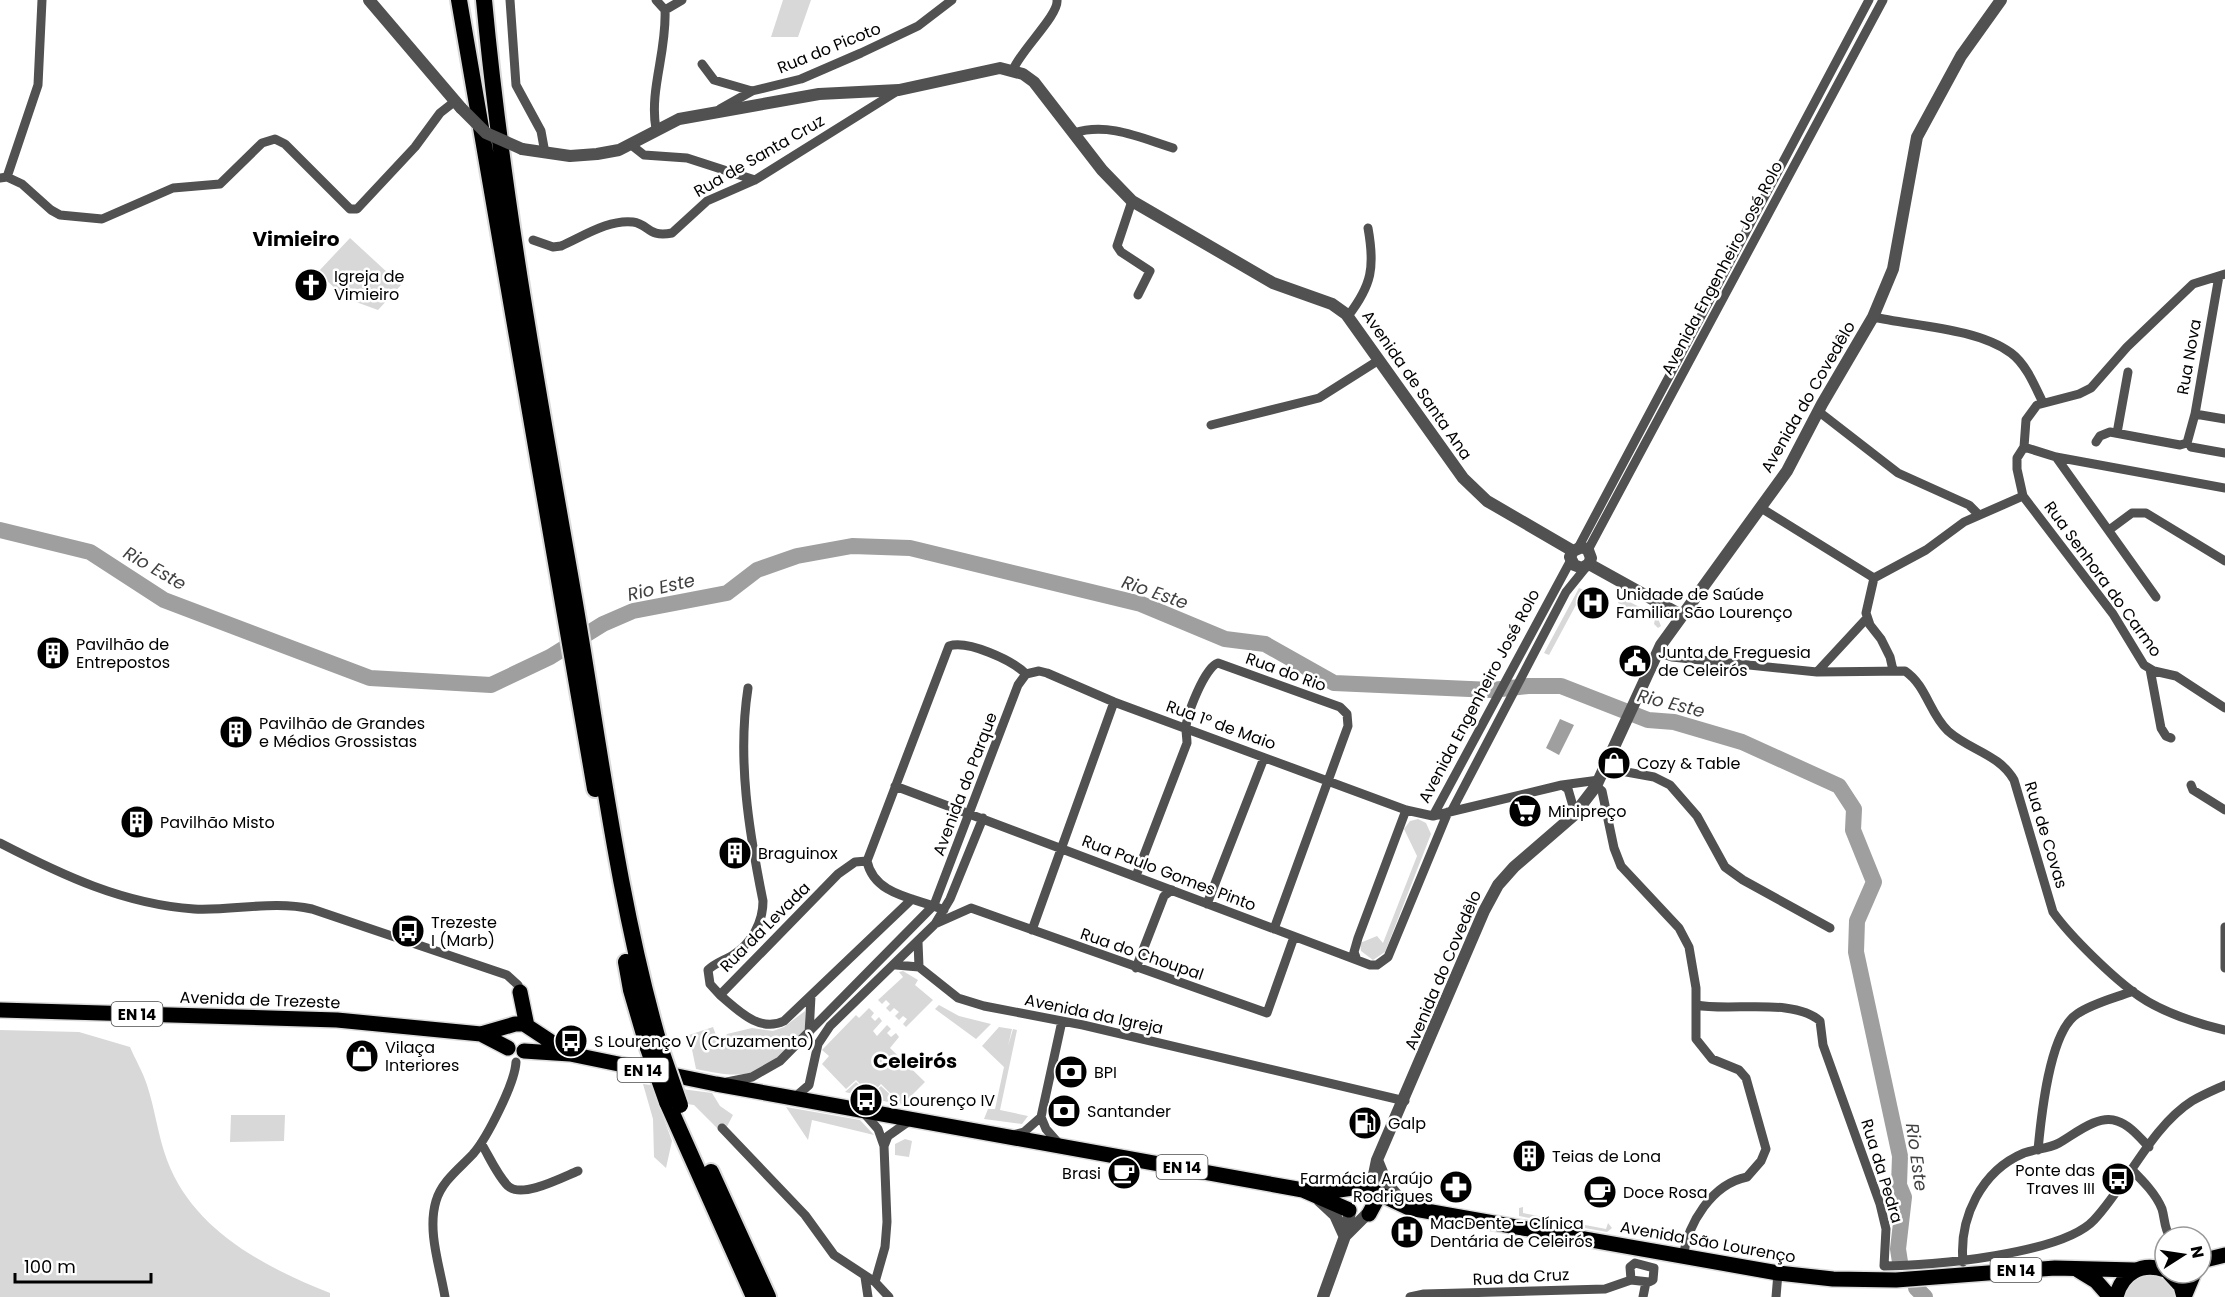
<svg xmlns="http://www.w3.org/2000/svg" width="2225" height="1297" viewBox="0 0 2225 1297" font-family="Poppins,sans-serif">
  <style>
    .green { fill: #d8d8d8 }
    .water { fill: #9f9f9f }
    .lines { fill: none; stroke-linecap: round; stroke-linejoin: round }
    .river { stroke: #9f9f9f; stroke-width: 16 }
    .primary-casing { stroke: #dbdbdb; stroke-width: 18 }
    .motorway-casing { stroke: #dbdbdb; stroke-width: 20 }
    .minor { stroke: #515151; stroke-width: 9 }
    .tertiary { stroke: #515151; stroke-width: 12 }
    .primary { stroke: #000; stroke-width: 15 }
    .motorway { stroke: #000; stroke-width: 16 }
    .motorway-bridge-casing { stroke: #dbdbdb; stroke-width: 20; stroke-linecap: butt }
    .tertiary-bridge { stroke: #515151; stroke-width: 12 }
    .motorway-bridge { stroke: #000; stroke-width: 16 }
    .labels { text-anchor: middle; dominant-baseline: central; stroke-width: 5; stroke-linejoin: round; paint-order: stroke }
    .shield { fill: #fff; stroke: #4c4c4c; stroke-width: 1.5 }
    .shield-label { font-size: 15px; font-weight: bold; fill: #000 }
    .street-label { font-size: 16px; fill: #000; stroke: #fff }
    .poi-label { font-size: 16px; fill: #000; stroke: #fff; text-anchor: start }
    .water-label { font-size: 18px; font-style: italic; fill: #404040; stroke: #fff }
    .quarter-label { font-size: 20px; font-weight: bold; fill: #000; stroke: #fff }
  </style>
  <rect width="100%" height="100%" fill="#fff"/>
  <!-- green -->
  <path class="green" d="M783,0H811L798,37H771Z
    M350,238L401,285L378,310L345,298L318,272Z
    M1579,588L1584,590L1549,655L1544,653Z
    M1620,597L1657,616L1661,626L1658,628L1654,624L1655,619L1618,603Z
    M1418,819L1426,823L1431,834L1385,952L1373,960L1361,951L1360,943L1377,936L1383,943L1417,856L1404,829L1410,821Z
    M903,971L918,980L915,985L933,1000L906,1027L903,1024L907,1019L903,1016L899,1020L895,1016L899,1012L894,1008L890,1012L886,1008L890,1004L886,1000L882,1004L878,1000L903,977L899,972Z
    M939,1005L959,1016L991,1024L976,1039L935,1009Z
    M869,1008L874,1013L871,1017L875,1021L879,1017L882,1021L873,1031L877,1036L887,1025L891,1029L887,1033L891,1037L896,1033L899,1037L890,1048L925,1082L902,1105L881,1084L871,1095L881,1086L901,1105L845,1092L856,1082L868,1092L856,1080L846,1089L822,1064L829,1056L822,1050L856,1015L859,1018Z
    M805,1011V1031C765,1073 754,1082 696,1069L689,1035L713,1027L720,1046L727,1034L752,1028L773,1031L784,1027Z
    M999,1027L1012,1029L1008,1046L1013,1029L1017,1030L1000,1110L1028,1116L1022,1124L984,1119L988,1109H995L1004,1067L982,1046Z
    M0,1030L79,1032L130,1047C135,1059 143,1072 147,1085C155,1109 158,1136 167,1160C193,1230 264,1267 330,1293V1297H0Z
    M643,1084L712,1093L720,1106L733,1115L723,1134L694,1105L657,1100L672,1141L666,1168L654,1157L653,1119Z
    M786,1107L860,1120L874,1135L812,1120L808,1140Z
    M231,1115H285L284,1141L230,1142Z
    M905,1139L912,1141L909,1157L895,1155V1144Z
    M1523,1207V1213L1606,1229L1608,1223L1612,1228L1607,1232L1519,1216V1208Z
    M2143,1275C2159,1274 2172,1281 2176,1297H2124L2130,1284Z"/>
  <!-- water -->
  <path class="water" d="M1560,719L1574,725L1559,755L1546,748Z"/>
  <g class="lines">
    <!-- river -->
    <path class="river" d="M0,530L90,552L164,600L370,678L491,685L550,657L603,624L633,611L727,593L757,570L797,556L852,546L910,548L1141,604L1225,639L1265,644L1334,683L1492,690L1528,686H1561L1648,720L1674,722L1742,742L1839,786L1854,809L1853,830L1874,882L1857,921L1856,952L1900,1156L1899,1185L1904,1197L1898,1249L1900,1262
      M1916,1288L1925,1297"/>
    <!-- primary casing -->
    <g class="primary-casing">
      <path id="primary" d="M520,992L527,1026
        M0,1010L337,1020L481,1034L508,1048
        M481,1034L515,1024H524L568,1053
        M524,1051L570,1054L716,1084L1303,1190L1349,1210
        M1315,1190L1332,1191L1367,1186L1373,1191L1376,1201L1369,1214
        M1373,1191L1409,1208L1778,1273L1833,1279L1896,1280L2055,1268L2135,1270
        M2201,1261L2225,1255
        M2078,1270L2096,1281L2110,1297
        M2169,1273L2181,1286L2184,1297
        M2116,1297C2122,1273 2141,1262 2165,1270
        M2184,1297L2194,1273"/>
    </g>
    <!-- motorway casing -->
    <g class="motorway-casing">
      <path id="motorway" d="M459,0L595,789
        M484,0C503,204 541,407 576,609C601,756 619,906 661,1050
        M626,962L631,990L648,1048
        M667,1102L754,1297
        M711,1172L768,1297"/>
    </g>
    <!-- minor -->
    <path class="minor" d="M510,0L516,85L541,131L545,153
      M656,0L665,10C667,52 649,90 656,129
      M665,10L682,0
      M702,64L714,80L752,91
      M1013,70C1020,51 1059,15 1057,0
      M720,109L752,91L801,79L861,53L918,26L952,0
      M1074,133C1108,122 1141,138 1173,148
      M630,144L644,155L687,158L755,180
      M7,177L38,85L42,0
      M0,178L7,177L22,184L51,210L60,215L102,219L173,188L220,184L262,143L275,139L285,144L350,209H357L415,147L440,113L454,102
      M1132,201L1117,246L1121,252L1150,271L1138,295
      M533,240L553,247L561,246C582,237 609,219 633,222C649,224 648,238 672,233L707,201L755,180L899,90
      M2225,274L2193,284L2127,347L2091,388L2079,394L2037,405L2026,420L2024,447L2017,458V469L2023,496L2113,614L2144,665L2154,671L2176,676L2225,708
      M2219,276L2195,414L2225,419
      M1348,316C1372,285 1375,267 1368,228
      M1873,317C1914,326 1977,328 2011,353C2026,364 2035,386 2043,403
      M1818,411L1898,473L1969,505L1979,515
      M1211,425L1319,398L1379,360
      M2117,433L2128,372
      M2096,442L2100,436L2110,432L2180,445L2187,443L2195,414
      M2024,447L2056,457L2225,488
      M2191,447L2225,453
      M2056,457L2156,597
      M1761,508L1874,578
      M2109,530L2132,513H2146L2225,561
      M1578,548L1869,0
      M1588,550L1883,0
      M1874,578L1926,550L1964,522L2023,496
      M1874,578L1866,613L1870,625L1881,639L1890,657L1893,670
      M1657,652L1672,657L1817,672L1905,671C1927,686 1929,713 1948,731C1969,750 1999,754 2014,780L2053,912C2070,936 2114,979 2139,996C2162,1012 2198,1024 2225,1030
      M2150,669L2161,728L2166,736L2171,738
      M1817,672L1867,618
      M1026,674L1039,671L1047,673L1114,702L1406,810L1433,816L1562,785L1599,780
      M1607,765L1621,771L1654,777L1670,785L1697,816L1725,867L1743,880L1830,928
      M1562,785L1568,789L1575,813
      M2191,785L2193,790L2225,810
      M895,786L1370,965H1377L1388,957L1448,812
      M1596,786L1602,791L1614,848L1621,866L1679,928L1689,947L1696,988V1039L1712,1059L1739,1070L1746,1078L1766,1149L1761,1161L1747,1177C1712,1184 1688,1223 1683,1257
      M1452,810L1566,592L1587,566
      M1433,816L1571,560
      M0,843C62,875 123,904 194,909C234,911 273,900 312,909L507,975L518,985L520,992
      M867,861L855,862L838,874L720,995C738,1010 759,1033 784,1021L912,899
      M1136,876L1187,743C1187,738 1186,734 1186,729C1186,715 1205,667 1218,663L1340,707L1347,714L1348,726L1274,929
      M1207,904L1264,758
      M944,910C917,898 874,896 867,861L949,646C968,640 1012,660 1026,674
      M935,924L971,908L1267,1013L1294,937
      M2225,927V968
      M1032,930L1114,702
      M918,942L919,967
      M1357,960L1354,952L1358,938L1406,810
      M896,965L919,967L958,998L984,1006L1083,1025L1405,1101
      M1136,968L1164,896L1172,890
      M720,995L710,984L708,970C715,963 725,960 733,955C752,943 763,922 763,901C749,832 737,759 748,688
      M1696,1005C1730,1012 1793,997 1820,1021L1823,1045L1880,1204L1886,1229L1884,1266C1931,1266 2063,1254 2094,1220C2127,1185 2151,1127 2192,1101C2202,1095 2214,1090 2225,1085
      M809,1034L811,996
      M727,1082L752,1077L780,1061L934,905L1018,685L1026,674
      M794,1098L809,1085L818,1044L830,1026L935,924L950,899L983,818
      M864,1113L878,1129L884,1146L887,1222L885,1247L875,1282
      M1041,1117L1046,1129L1060,1145
      M722,1128L805,1215L834,1255L875,1282L889,1297
      M1013,1135L1024,1132L1041,1117L1062,1021
      M481,1143C489,1156 497,1175 508,1186C522,1199 563,1177 578,1171
      M884,1146L888,1136L912,1119
      M2038,1150C2041,1118 2049,1032 2077,1014C2093,1003 2115,998 2133,991
      M2132,1170C2143,1181 2156,1194 2162,1209C2165,1219 2164,1228 2170,1237
      M1963,1262C1959,1218 1981,1171 2024,1153C2035,1149 2048,1149 2059,1143C2075,1134 2098,1114 2117,1121C2130,1125 2140,1138 2149,1147
      M1635,1263L1654,1268L1653,1280L1649,1282L1631,1280L1630,1267Z
      M865,1277L868,1297
      M445,1297C440,1267 427,1231 436,1201C442,1181 459,1169 473,1154C487,1138 515,1083 516,1062
      M1410,1297L1424,1294L1605,1289L1631,1280
      M1643,1297L1646,1282
      M1776,1297L1778,1273"/>
    <!-- tertiary -->
    <path class="tertiary" d="M369,0L461,108
      M522,149L570,156L597,154L619,150L679,119L819,94L899,90L1000,68L1023,74L1034,82L1102,170L1132,201L1273,283L1332,304L1346,314L1463,478L1487,501L1573,551
      M1573,551L1582,547L1588,550L1591,558L1589,564
      M1573,551L1570,557L1574,565L1582,568L1589,564
      M1589,564L1681,615
      M1377,1160L1386,1182L1403,1203
      M1371,1189L1377,1160L1484,911L1498,885L1514,867L1573,816L1596,786L1661,645L1787,471L1822,404L1873,317L1893,269L1917,137L1961,56L2001,0
      M1320,1201L1335,1215L1344,1235
      M1345,1236L1366,1215
      M1323,1297L1345,1236L1350,1212"/>
    <!-- primary -->
    <use href="#primary" class="primary"/>
    <!-- motorway -->
    <use href="#motorway" class="motorway"/>
    <!-- motorway-bridge casing -->
    <g class="motorway-bridge-casing">
      <path id="motorway-bridge" d="M648,1048L667,1102
        M661,1050L680,1105"/>
    </g>
    <!-- tertiary-bridge -->
    <path class="tertiary-bridge" d="M461,108L486,133L522,149"/>
    <!-- motorway-bridge -->
    <use href="#motorway-bridge" class="motorway-bridge"/>
  </g>
  <!-- icons -->
  <defs>
    <g id="church-disc" transform="scale(1.725)"><circle r="9.5" fill="#000" stroke="#fff"/><path d="M-1.2-6h2.4v3.5h3.3v2.4h-3.3V6h-2.4V-.1h-3.3v-2.4h3.3Z" fill="#fff"/></g>
    <g id="hospital-disc" transform="scale(1.725)"><circle r="9.5" fill="#000" stroke="#fff"/><path d="M-5-5h3v3.5h4V-5h3V5h-3V1.5h-4V5h-3Z" fill="#fff"/></g>
    <g id="building-disc" transform="scale(1.725)"><circle r="9.5" fill="#000" stroke="#fff"/><path d="M-4-6H4V6H1V3H-1V6H-4ZM-2.5-4.3h1.7v1.8h-1.7ZM.8-4.3h1.7v1.8H.8ZM-2.5-1h1.7V.8h-1.7ZM.8-1h1.7V.8H.8Z" fill="#fff"/></g>
    <g id="civic-disc" transform="scale(1.725)"><circle r="9.5" fill="#000" stroke="#fff"/><path d="M-.6-6.5H3V-4.5H.6V-3L4-1V1h2V6H-6V1h2V-1L-.6-3ZM-1.2 2.5V6h2.4V2.5Z" fill="#fff"/></g>
    <g id="shop-disc" transform="scale(1.725)"><circle r="9.5" fill="#000" stroke="#fff"/><path d="M-5-2.5h2.3a2.7 3.5 0 0 1 5.4 0H5L5.5 6h-11ZM-1.5-2.5h3a1.5 2.3 0 0 0-3 0Z" fill="#fff"/></g>
    <g id="supermarket-disc" transform="scale(1.725)"><circle r="9.5" fill="#000" stroke="#fff"/><path d="M-6-5.5h2.5l.6 2H6L4.5 2H-2.5L-4.4-4H-6ZM-1.5 3.2a1.3 1.3 0 1 0 .1 0ZM3 3.2a1.3 1.3 0 1 0 .1 0Z" fill="#fff"/></g>
    <g id="bus-disc" transform="scale(1.725)"><circle r="9.5" fill="#000" stroke="#fff"/><path d="M-5-6H5V4H4V6H2V4H-2V6H-4V4H-5ZM-3.5-4V0h7V-4ZM-3.5 1.2v1.5H-2V1.2ZM2 1.2v1.5H3.5V1.2Z" fill="#fff"/></g>
    <g id="bank-disc" transform="scale(1.725)"><circle r="9.5" fill="#000" stroke="#fff"/><path d="M-6-4H6V4H-6ZM0-2.3a2.3 2.3 0 1 0 0 4.6a2.3 2.3 0 1 0 0-4.6Z" fill="#fff"/></g>
    <g id="fuel-disc" transform="scale(1.725)"><circle r="9.5" fill="#000" stroke="#fff"/><path d="M-5.5-6h7V0h2V4h1.3V-2.5L3-4.5l.8-.8L6-3V5H2.5V1h-1V6h-7ZM-4.2-4.7v3.2H.2V-4.7Z" fill="#fff"/></g>
    <g id="cafe-disc" transform="scale(1.725)"><circle r="9.5" fill="#000" stroke="#fff"/><path d="M-5.5-4.5H6V0H3Q3 3.5 0 3.5H-2.5Q-5.5 3.5-5.5 0ZM3-3.2v2h1.7v-2ZM-6 4.5H4V6H-6Z" fill="#fff"/></g>
    <g id="pharmacy-disc" transform="scale(1.725)"><circle r="9.5" fill="#000" stroke="#fff"/><path d="M-2-6h4v4h4v4h-4v4h-4v-4h-4v-4h4Z" fill="#fff"/></g>
  </defs>
  <g fill-rule="evenodd">
    <use href="#church-disc" x="311" y="285"/>
    <use href="#hospital-disc" x="1593" y="603"/>
    <use href="#building-disc" x="53" y="653"/>
    <use href="#civic-disc" x="1635" y="661"/>
    <use href="#building-disc" x="236" y="732"/>
    <use href="#shop-disc" x="1614" y="763"/>
    <use href="#supermarket-disc" x="1525" y="811"/>
    <use href="#building-disc" x="137" y="822"/>
    <use href="#building-disc" x="735" y="853"/>
    <use href="#bus-disc" x="408" y="931"/>
    <use href="#bus-disc" x="571" y="1041"/>
    <use href="#shop-disc" x="362" y="1056"/>
    <use href="#bank-disc" x="1071" y="1072"/>
    <use href="#bus-disc" x="866" y="1100"/>
    <use href="#bank-disc" x="1064" y="1111"/>
    <use href="#fuel-disc" x="1365" y="1123"/>
    <use href="#building-disc" x="1529" y="1156"/>
    <use href="#cafe-disc" x="1124" y="1173"/>
    <use href="#bus-disc" x="2118" y="1179"/>
    <use href="#pharmacy-disc" x="1456" y="1187"/>
    <use href="#cafe-disc" x="1600" y="1192"/>
    <use href="#hospital-disc" x="1407" y="1232"/>
  </g>
  <g class="labels">
    <!-- shield labels -->
    <g class="shield">
      <rect x="111.5" y="1002" width="51" height="24" rx="4.5"/>
      <rect x="617.5" y="1058" width="51" height="24" rx="4.5"/>
      <rect x="1156.5" y="1155" width="51" height="24" rx="4.5"/>
      <rect x="1990.5" y="1258" width="51" height="24" rx="4.5"/>
    </g>
    <g class="shield-label">
      <text x="137" y="1014">EN 14</text>
      <text x="643" y="1070">EN 14</text>
      <text x="1182" y="1167">EN 14</text>
      <text x="2016" y="1270">EN 14</text>
    </g>
    <!-- street labels -->
    <g class="street-label">
      <text transform="translate(829 48) rotate(-22)">Rua do Picoto</text>
      <text transform="translate(759 156) rotate(-30)">Rua de Santa Cruz</text>
      <text transform="translate(1722 268) rotate(-62)">Avenida Engenheiro José Rolo</text>
      <text transform="translate(2189 357) rotate(-80)">Rua Nova</text>
      <text transform="translate(1417 385) rotate(55)">Avenida de Santa Ana</text>
      <text transform="translate(1808 397) rotate(-60)">Avenida do Covedêlo</text>
      <text transform="translate(2103 579) rotate(54)">Rua Senhora do Carmo</text>
      <text transform="translate(1286 672) rotate(20)">Rua do Rio</text>
      <text transform="translate(1479 696) rotate(-62)">Avenida Engenheiro José Rolo</text>
      <text transform="translate(1221 725) rotate(20)">Rua 1º de Maio</text>
      <text transform="translate(965 784) rotate(-69)">Avenida do Parque</text>
      <text transform="translate(2046 835) rotate(73)">Rua de Covas</text>
      <text transform="translate(1169 873) rotate(21)">Rua Paulo Gomes Pinto</text>
      <text transform="translate(765 927) rotate(-45)">Rua da Levada</text>
      <text transform="translate(1142 954) rotate(19)">Rua do Choupal</text>
      <text transform="translate(1443 970) rotate(-67)">Avenida do Covedêlo</text>
      <text transform="translate(260 1000) rotate(2)">Avenida de Trezeste</text>
      <text transform="translate(1094 1014) rotate(12)">Avenida da Igreja</text>
      <text transform="translate(1882 1171) rotate(73)">Rua da Pedra</text>
      <text transform="translate(1708 1242) rotate(10)">Avenida São Lourenço</text>
      <text transform="translate(1521 1277) rotate(-3)">Rua da Cruz</text>
    </g>
    <!-- poi labels -->
    <g class="poi-label">
      <text x="334" y="276">Igreja de<tspan x="334" dy="18">Vimieiro</tspan></text>
      <text x="1616" y="594">Unidade de Saúde<tspan x="1616" dy="18">Familiar São Lourenço</tspan></text>
      <text x="76" y="644">Pavilhão de<tspan x="76" dy="18">Entrepostos</tspan></text>
      <text x="1658" y="652">Junta de Freguesia<tspan x="1658" dy="18">de Celeirós</tspan></text>
      <text x="259" y="723">Pavilhão de Grandes<tspan x="259" dy="18">e Médios Grossistas</tspan></text>
      <text x="1637" y="763">Cozy &amp; Table</text>
      <text x="1548" y="811">Minipreço</text>
      <text x="160" y="822">Pavilhão Misto</text>
      <text x="758" y="853">Braguinox</text>
      <text x="431" y="922">Trezeste<tspan x="431" dy="18">I (Marb)</tspan></text>
      <text x="594" y="1041">S Lourenço V (Cruzamento)</text>
      <text x="385" y="1047">Vilaça<tspan x="385" dy="18">Interiores</tspan></text>
      <text x="1094" y="1072">BPI</text>
      <text x="889" y="1100">S Lourenço IV</text>
      <text x="1087" y="1111">Santander</text>
      <text x="1388" y="1123">Galp</text>
      <text x="1552" y="1156">Teias de Lona</text>
      <text x="2095" y="1170" text-anchor="end">Ponte das<tspan x="2095" dy="18">Traves III</tspan></text>
      <text x="1101" y="1173" text-anchor="end">Brasi</text>
      <text x="1433" y="1178" text-anchor="end">Farmácia Araújo<tspan x="1433" dy="18">Rodrigues</tspan></text>
      <text x="1623" y="1192">Doce Rosa</text>
      <text x="1430" y="1223">MacDente - Clínica<tspan x="1430" dy="18">Dentária de Celeirós</tspan></text>
    </g>
    <!-- water labels -->
    <g class="water-label">
      <text transform="translate(155 568) rotate(30)">Rio Este</text>
      <text transform="translate(661 587) rotate(-13)">Rio Este</text>
      <text transform="translate(1155 592) rotate(19)">Rio Este</text>
      <text transform="translate(1671 703) rotate(14)">Rio Este</text>
      <text transform="translate(1917 1157) rotate(82)">Rio Este</text>
    </g>
    <!-- quarter labels -->
    <g class="quarter-label">
      <text x="296" y="239">Vimieiro</text>
      <text x="915" y="1061">Celeirós</text>
    </g>
  </g>
  <!-- north arrow -->
  <g transform="translate(2183 1255) rotate(78)"><circle r="28" fill="#ffffff" stroke="#999999" stroke-width="1.5"/>
  <path d="M0-4.5L10 22L0 15L-10 22Z" fill="#000000"/>
  <text y="-9" font-size="16" font-weight="bold" text-anchor="middle" fill="#000000">N</text>
  </g>
  <!-- scale -->
  <path d="M15 1273v9h136v-9" fill="none" stroke="#000000" stroke-width="3"/>
  <text x="24" y="1273" font-size="18" fill="#000000" stroke="#ffffff" stroke-width="4.5" paint-order="stroke">100 m</text>
</svg>
